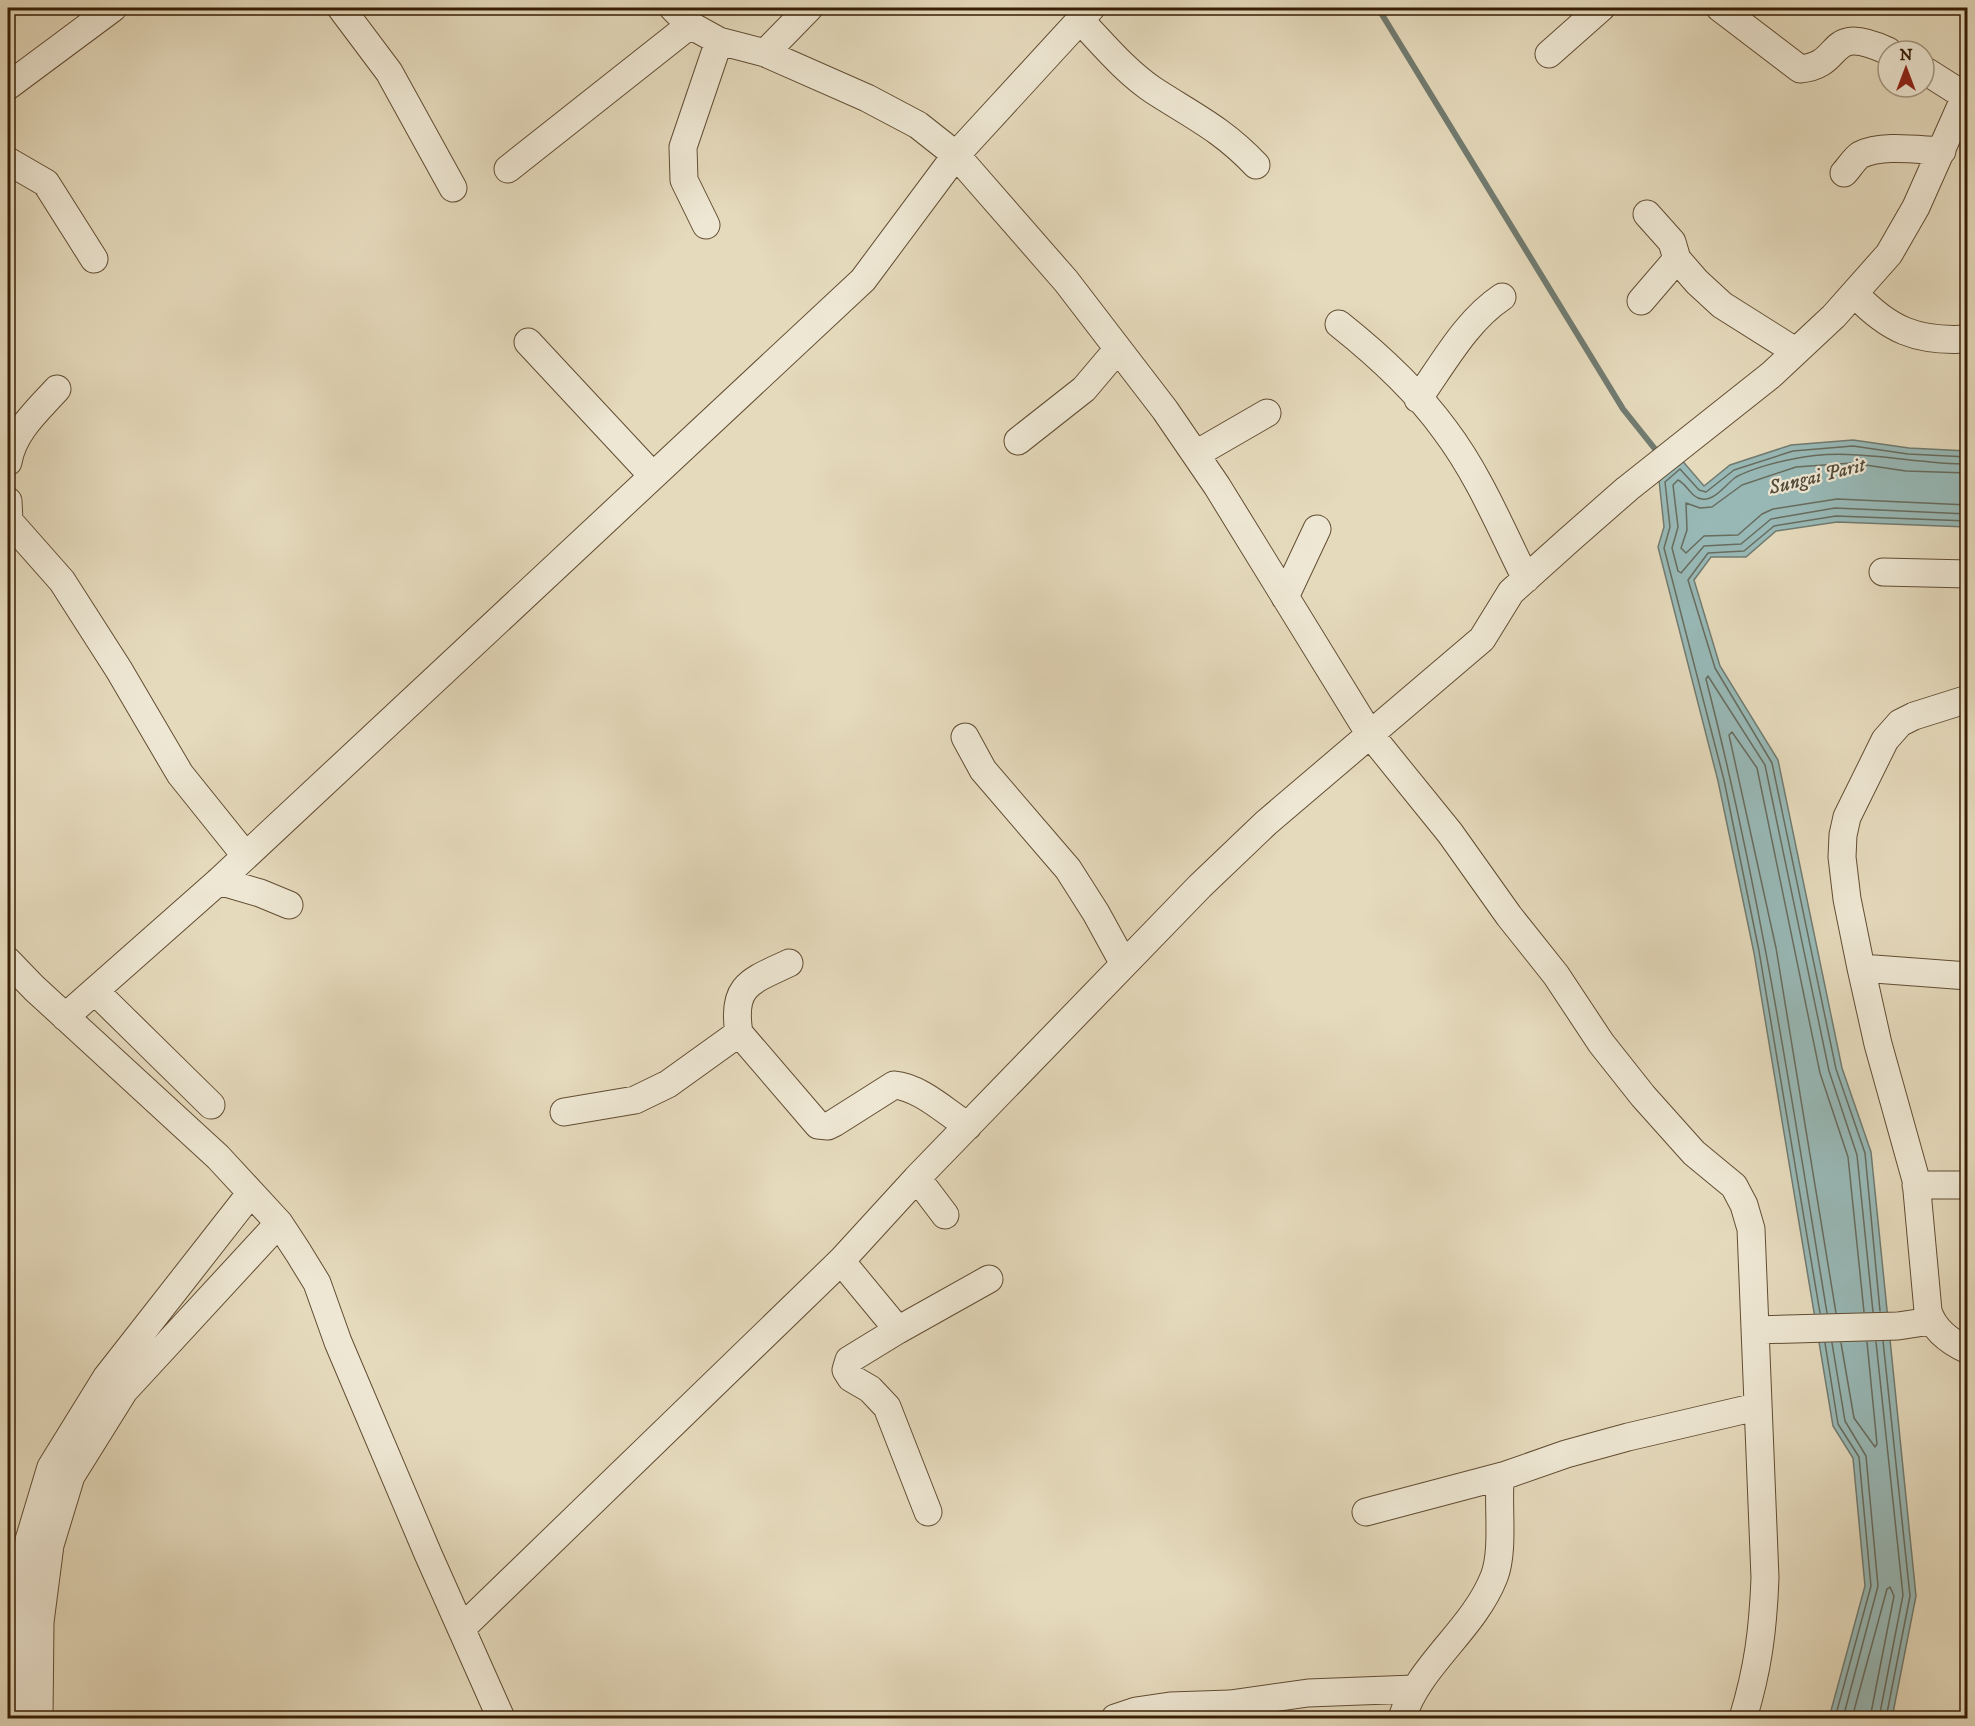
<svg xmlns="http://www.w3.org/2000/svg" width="1975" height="1726" viewBox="0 0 1975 1726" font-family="'IM FELL DW Pica',serif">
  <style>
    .water { fill: #98b9b7; stroke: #717b70; stroke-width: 1.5 }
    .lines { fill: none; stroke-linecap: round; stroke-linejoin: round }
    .shore { stroke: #686c5e; stroke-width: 1.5 }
    .stream { stroke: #717b70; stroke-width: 6 }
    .minor-casing { stroke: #624d33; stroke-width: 29 }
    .minor { stroke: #eee7d3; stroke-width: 27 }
    .labels { text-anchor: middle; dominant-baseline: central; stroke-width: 4.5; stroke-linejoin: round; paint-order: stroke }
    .water-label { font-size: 20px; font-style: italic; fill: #544c3a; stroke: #eee7d3 }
  </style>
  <rect width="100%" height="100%" fill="#e5dabc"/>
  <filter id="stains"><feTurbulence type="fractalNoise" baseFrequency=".00333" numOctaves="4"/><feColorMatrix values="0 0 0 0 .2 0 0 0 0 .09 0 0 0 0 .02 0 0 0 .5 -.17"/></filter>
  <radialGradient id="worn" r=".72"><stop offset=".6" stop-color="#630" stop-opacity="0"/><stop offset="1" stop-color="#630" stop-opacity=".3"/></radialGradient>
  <!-- water -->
  <path class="water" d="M1853,440L1909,448L1967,451V527L1837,522L1776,531L1746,557H1711L1694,580L1720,666L1778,760L1842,1068L1871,1152L1916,1596L1892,1718H1829L1865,1586L1853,1458L1833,1426L1754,953L1718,781L1658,547L1664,527L1659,480L1680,458L1704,486L1730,465L1791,445Z"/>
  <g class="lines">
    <!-- shore -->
    <path class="shore" d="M1968,464C1910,464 1850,446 1793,459C1776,462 1751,469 1736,477C1726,484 1715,501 1702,499C1691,498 1687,484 1678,480L1673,485L1678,527L1672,548L1678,571L1681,573L1704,546L1741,544L1771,519L1835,508L1968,514
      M1968,473L1906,471L1852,463L1796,467L1742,485L1712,507L1700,508L1686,503L1687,530L1681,548L1686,553L1704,536L1738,535L1762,514L1773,509L1837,499L1968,505
      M1880,1311L1865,1153L1836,1069L1772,763L1715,668L1688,580L1708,553L1744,551L1774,526L1836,516L1968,521
      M1820,1313L1759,951L1724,780L1664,548L1670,527L1665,482L1680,469L1699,490L1706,492L1734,470L1793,451L1853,446L1908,454L1968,457
      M1827,1313C1792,1101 1760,888 1706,679L1708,676L1765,765L1829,1071L1857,1155L1873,1312
      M1836,1313L1776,948L1729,735L1732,732L1757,768L1820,1073L1848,1157L1864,1312
      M1883,1341L1910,1596L1886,1718
      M1876,1342L1903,1595L1879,1718
      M1825,1343L1838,1424L1859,1457L1871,1586L1835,1718
      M1832,1343L1845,1421L1866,1456L1878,1586L1843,1718
      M1841,1343L1854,1418L1875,1447L1877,1444L1867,1342
      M1852,1718L1887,1589L1890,1587L1894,1596L1870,1718"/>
    <!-- stream -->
    <path class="stream" d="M1378,8L1623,409L1659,454"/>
    <!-- minor casing -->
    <g class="minor-casing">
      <path id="minor" d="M341,8L389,72L453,188
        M673,8L690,25L719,41L765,53L867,98L918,125L956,155L1066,281L1165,410L1217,486L1369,733L1450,833L1509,916L1556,975L1601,1043L1643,1096L1694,1153L1734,1186L1744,1205L1751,1229L1765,1578C1763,1630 1758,1669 1743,1718
        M1720,8L1800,69C1846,65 1824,22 1888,51
        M1080,20C1103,44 1125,71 1153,90C1193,116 1222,129 1256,165
        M765,53L809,8
        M1549,54L1601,8
        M1924,70L1965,96
        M8,86L113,8
        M8,161L46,183L94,259
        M508,169L690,25
        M1844,173C1849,168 1854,159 1860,155C1882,144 1918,150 1942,151
        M1647,214L1672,242L1677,259L1697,282L1722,305L1795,351
        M706,225L684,180L683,147L719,41
        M1855,294C1889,330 1917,342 1967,339
        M1641,301L1677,259
        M1339,324C1378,355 1416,390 1445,430C1479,475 1501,529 1526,579
        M528,342L652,475
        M1418,399C1443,364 1466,321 1502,297
        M1018,441L1084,389L1117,350
        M1196,454L1267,413
        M8,462C13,432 37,411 57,389
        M8,501L9,521L62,581L119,670L180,774L245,855
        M1883,572L1968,574
        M1285,597L1317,529
        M1968,699L1914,716L1900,723L1885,740L1847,817L1843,835L1842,857L1847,899L1861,968L1878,1044L1916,1180L1928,1311C1934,1330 1950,1342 1968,1350
        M965,737L983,770L1068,869L1096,913L1124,964
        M219,881L260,893L289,905
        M8,961L34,988L218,1157L279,1223L298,1252L317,1283L338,1342L428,1554L501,1718
        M1861,968L1968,976
        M96,992L211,1105
        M65,1017L219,881L863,280L956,155L1091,8
        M739,1033C731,985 751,981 789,963
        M564,1112L635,1100L668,1084L739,1033L818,1125L828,1126L834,1123L894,1085C920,1087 947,1113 968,1126
        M917,1178L945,1215
        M1916,1185H1968
        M841,1261L898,1330L989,1279
        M898,1330L849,1360L846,1370L851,1378L870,1389L887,1407L928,1512
        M1756,1330L1898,1326L1931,1321
        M1366,1512L1506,1475
        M462,1628L841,1261L917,1178L1200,886L1266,823L1482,639L1511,592L1570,539L1627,489L1772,374L1834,316L1889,254L1916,207L1968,90
        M17,1718L18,1621L29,1540L51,1467L106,1378L250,1194
        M39,1718L40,1622L50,1545L71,1476L124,1391L279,1223
        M1115,1718L1136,1711L1170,1706L1230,1704L1308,1693L1414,1689
        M1402,1718C1419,1665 1473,1630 1494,1577C1504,1552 1498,1509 1500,1482L1506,1475L1566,1454L1628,1437L1756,1407"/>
    </g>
    <!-- minor -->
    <use href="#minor" class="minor"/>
  </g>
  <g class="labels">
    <!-- water labels -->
    <g class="water-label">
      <text transform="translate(1817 477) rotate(-14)">Sungai Parit</text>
    </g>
  </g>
  <!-- margin -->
  <rect width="1975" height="1726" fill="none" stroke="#e5dabc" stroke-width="30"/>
  <rect x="9" y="9" width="1957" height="1708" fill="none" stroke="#371e05" stroke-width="3"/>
  <rect x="15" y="15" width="1945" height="1696" fill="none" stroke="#371e05" stroke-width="1.5"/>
  <!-- north arrow -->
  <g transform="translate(1906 69)"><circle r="28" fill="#eee7d3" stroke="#a59781" stroke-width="1.5"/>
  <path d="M0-4.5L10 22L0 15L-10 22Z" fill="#8f2418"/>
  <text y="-9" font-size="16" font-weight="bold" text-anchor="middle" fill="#371e05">N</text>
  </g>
  <rect width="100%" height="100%" filter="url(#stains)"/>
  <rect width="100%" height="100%" fill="url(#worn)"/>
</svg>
